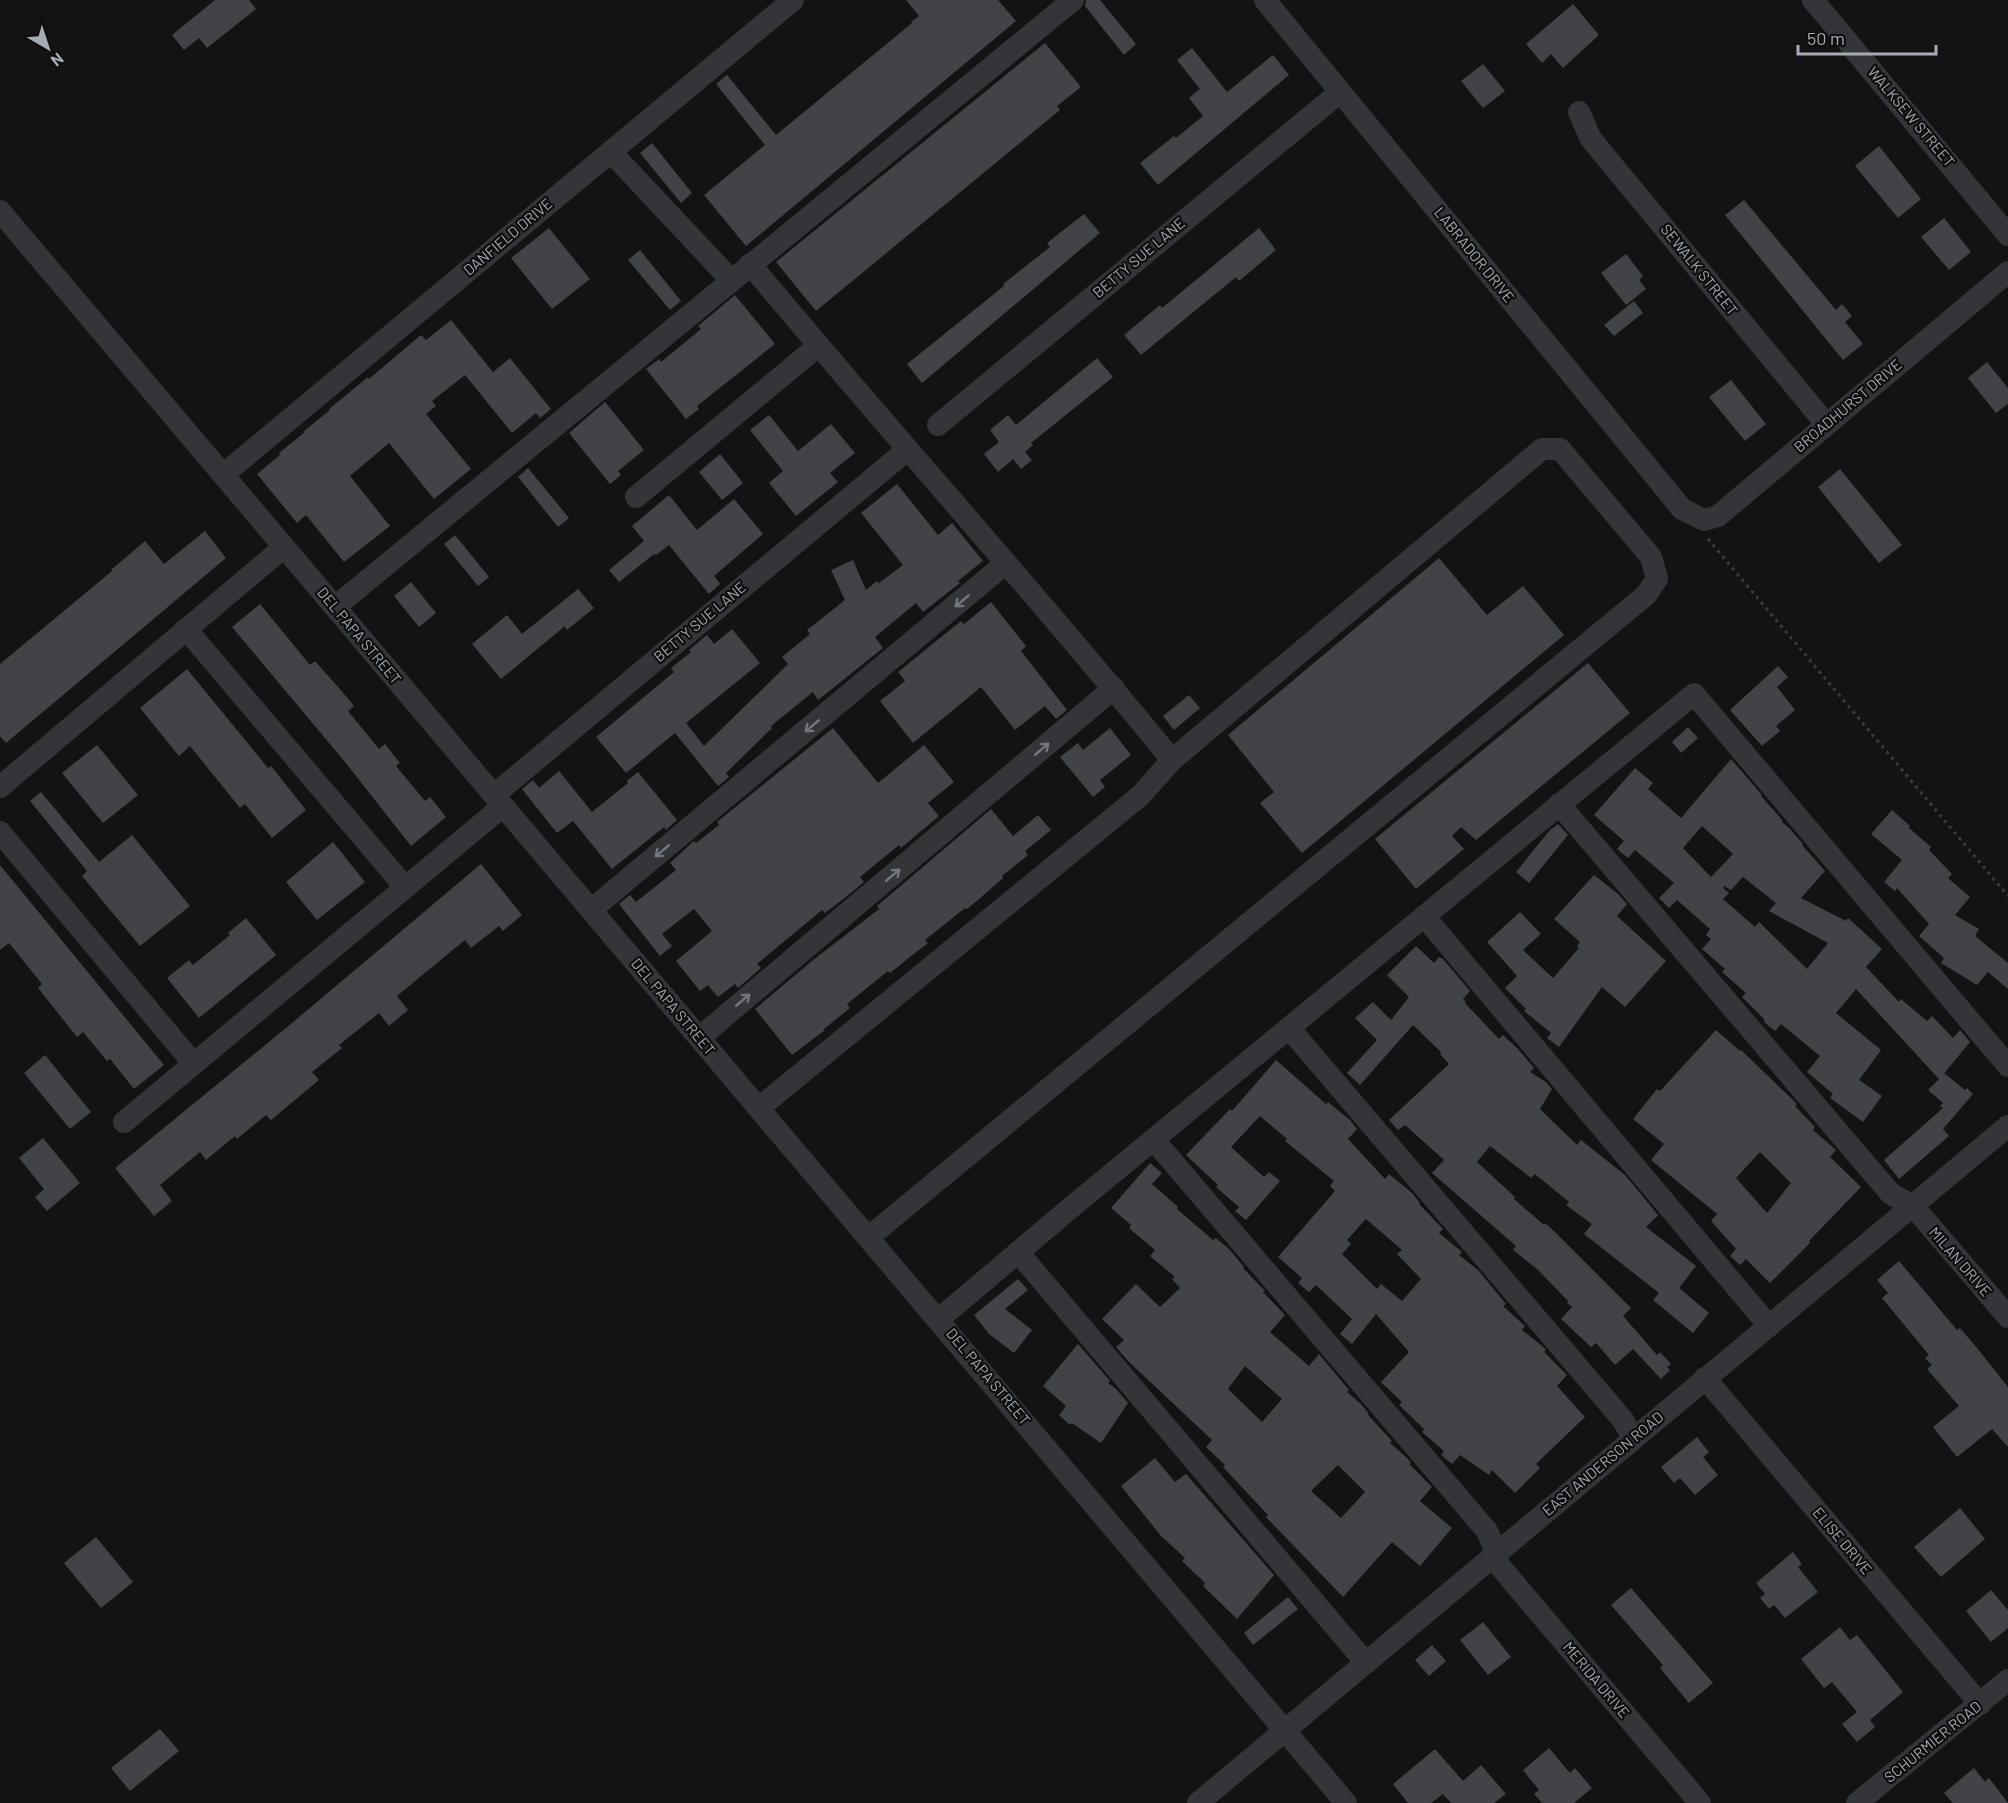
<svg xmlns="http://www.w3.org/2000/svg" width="2008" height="1803" font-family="Barlow,sans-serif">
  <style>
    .building { fill: #424347; fill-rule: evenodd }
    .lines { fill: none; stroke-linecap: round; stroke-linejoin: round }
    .path { stroke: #3a3c40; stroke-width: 3; stroke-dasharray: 3 4.5; stroke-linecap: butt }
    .minor { stroke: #343539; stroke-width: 22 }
    .oneway { stroke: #72767d }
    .labels { text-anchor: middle; stroke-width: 4.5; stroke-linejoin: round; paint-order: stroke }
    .street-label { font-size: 15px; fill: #a5acb4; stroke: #0e0e0f }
  </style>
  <rect width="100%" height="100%" fill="#131314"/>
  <!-- building -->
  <g class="building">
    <polygon points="215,0 249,0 256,9 207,48 199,38 184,50 172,35"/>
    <polygon points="906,0 998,0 1016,21 746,246 704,195 765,145 716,84 727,75 776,135 912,23 911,22 919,16"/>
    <polygon points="1086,0 1100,0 1136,44 1124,55 1085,6"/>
    <polygon points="1573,4 1599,35 1563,68 1551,54 1542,63 1526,44"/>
    <polygon points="1045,43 1081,87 1057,106 1060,110 816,311 776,262"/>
    <polygon points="1192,48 1227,92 1273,55 1289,75 1158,185 1140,163 1174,136 1176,138 1203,116 1189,98 1200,89 1177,60"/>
    <polygon points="1483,64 1505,91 1483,108 1461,81"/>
    <polygon points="652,143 692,193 681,203 640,153"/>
    <polygon points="1879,146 1921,199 1898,218 1855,166"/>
    <polygon points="1744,200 1836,310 1842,304 1852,316 1845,322 1863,344 1843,360 1725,215"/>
    <polygon points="1084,214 1100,233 922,383 907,364 1004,286 1003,284 1050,247 1047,243"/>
    <polygon points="1944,218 1971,252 1949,270 1921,237"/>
    <polygon points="549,228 590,279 552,309 511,258"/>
    <polygon points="1259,228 1276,250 1239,281 1236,277 1141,355 1124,335 1160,305 1162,308"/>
    <polygon points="640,250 681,301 670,310 628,260"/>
    <polygon points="1626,254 1643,276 1639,280 1646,289 1626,305 1601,273"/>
    <polygon points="735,295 775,344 697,406 699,409 686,419 646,369 659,359 661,362 701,329 698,326"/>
    <polygon points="1634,301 1643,313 1614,336 1604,325"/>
    <polygon points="451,320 493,372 510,358 551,409 540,418 536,413 512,433 465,375 432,401 436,406 426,414 471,469 434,499 389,443 350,476 390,526 344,562 306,515 297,523 257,474 280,455 279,453 305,432 304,431 330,410 329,409 368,377 369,379 421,335 426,340"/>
    <polygon points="1097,358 1113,377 1031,443 1033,445 1025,452 1032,460 1021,469 1013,459 998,472 984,454 999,442 990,430 1008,415 1016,425"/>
    <polygon points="1987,362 2008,388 2008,404 1996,413 1968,378"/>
    <polygon points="1731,380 1766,424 1745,441 1709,397"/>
    <polygon points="605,402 644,450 618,471 621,475 610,484 569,433"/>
    <polygon points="769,415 798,451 831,424 855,453 830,473 838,482 796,516 769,483 783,471 750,430"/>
    <polygon points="720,454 743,483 722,500 699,472"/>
    <polygon points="528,468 569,518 558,527 518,477"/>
    <polygon points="1840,469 1902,545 1879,563 1818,487"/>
    <polygon points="897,484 938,535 952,523 983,561 958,581 960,583 923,612 916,603 875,637 883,648 818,700 813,692 771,726 772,728 726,773 729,777 718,786 675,733 626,773 596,737 674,672 671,668 691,652 689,650 707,635 714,644 732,629 760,663 686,723 704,746 788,664 782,657 810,634 807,630 845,600 831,570 853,560 866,590 877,581 879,583 903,565 861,513"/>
    <polygon points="669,495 697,530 734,499 763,534 714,576 720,584 709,594 669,545 656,555 654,554 619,582 609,570 644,541 632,526"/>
    <polygon points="205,531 226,558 6,743 0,736 0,664 112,571 111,570 145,541 164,564"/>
    <polygon points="455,535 489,577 478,586 444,544"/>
    <polygon points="1439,558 1487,615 1523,586 1564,635 1302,853 1260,803 1274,792 1228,735"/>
    <polygon points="411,582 436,613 419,627 394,596"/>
    <polygon points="578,589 594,608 567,630 565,626 501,679 472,644 507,615 522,634"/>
    <polygon points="991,602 1026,646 1021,651 1067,710 1056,719 1045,706 1015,730 981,687 913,743 880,701 905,681 898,672 961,621 964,624"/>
    <polygon points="260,604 310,665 315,661 339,688 354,706 348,711 379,749 385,744 400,763 396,766 425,801 430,797 446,817 411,846 345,762 232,627"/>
    <polygon points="1588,663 1630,713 1476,840 1461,827 1452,836 1464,849 1416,889 1375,839"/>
    <polygon points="1778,666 1788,677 1777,687 1795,710 1776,726 1780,731 1762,746 1730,710"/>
    <polygon points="187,669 268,768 271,766 306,810 272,838 245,804 240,808 190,746 179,756 140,708"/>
    <polygon points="1189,695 1200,708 1174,730 1163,716"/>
    <polygon points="1688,727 1698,738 1681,753 1672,742"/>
    <polygon points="833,728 878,783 924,745 954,782 928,803 939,816 901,848 899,845 860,877 864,882 852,892 825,913 822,910 757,964 761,968 738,988 735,984 718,997 708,985 700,991 676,961 712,931 694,909 662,934 672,946 660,956 619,904 630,895 636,902 676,870 670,863 683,851 694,841 696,843 719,825 717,822"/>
    <polygon points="1110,728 1131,755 1100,780 1105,787 1093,797 1060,757 1078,743 1083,750"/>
    <polygon points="97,745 138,795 103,823 62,773"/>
    <path d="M1731,759L1762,795L1761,796L1783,821L1782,822L1790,829L1803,844L1802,845L1825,871L1801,898L1846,921L1848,918L1882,949L1866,967L1899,1002L1901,999L1927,1021L1932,1016L1953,1038L1960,1030L1970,1042L1942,1076L1944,1073L1965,1090L1967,1088L1973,1094L1943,1129L1949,1136L1899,1179L1884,1160L1943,1108L1940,1106L1943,1103L1928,1090L1939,1079L1856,989L1836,1013L1881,1050L1859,1080L1882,1096L1863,1122L1830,1098L1833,1094L1807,1072L1820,1056L1781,1024L1775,1031L1764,1022L1765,1020L1742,997L1746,993L1722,972L1725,969L1702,949L1711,939L1706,935L1710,929L1677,900L1669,908L1659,898L1674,883L1635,850L1628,858L1617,849L1624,841L1594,815L1635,768L1653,783L1648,789L1681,818ZM1702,826L1733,854L1711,877L1683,848ZM1743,877L1776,903L1769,911L1828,943L1807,969L1759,922L1755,927L1723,899L1729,893L1723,888L1724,886L1731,890Z"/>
    <polygon points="559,771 592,812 628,783 627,781 638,772 677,820 666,830 664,827 612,869 573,821 557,833 522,789 533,780 539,788"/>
    <polygon points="41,792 99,862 132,835 190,906 140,946 82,876 87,871 30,801"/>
    <polygon points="991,809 1013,836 1038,815 1051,830 1025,851 1028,855 1002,876 1003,878 978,900 967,909 965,908 925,940 928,943 915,953 890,973 888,971 847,1004 850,1008 824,1029 825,1030 792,1055 755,1009 812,961 879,909 877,906"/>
    <polygon points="1892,810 1910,826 1909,828 1931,847 1929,850 1952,874 1948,878 1970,897 1955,915 1979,929 1975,936 2008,963 2008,989 1988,972 1977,985 1941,963 1944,958 1919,936 1929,924 1897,888 1895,891 1884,882 1902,860 1871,834"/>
    <polygon points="1558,824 1568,835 1529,883 1516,872 1550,830"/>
    <polygon points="333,842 365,882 317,920 286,882"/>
    <polygon points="481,864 522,915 503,931 499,926 471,948 465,940 426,972 397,996 408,1010 389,1026 379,1013 339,1045 342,1048 312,1072 319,1080 271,1120 266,1115 237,1139 235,1136 206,1160 200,1152 160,1185 172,1201 154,1216 115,1168 292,1023"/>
    <polygon points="0,865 164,1065 134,1089 110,1059 107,1061 83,1032 77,1037 38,988 42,984 9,943 0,950"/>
    <polygon points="1594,875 1618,894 1627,904 1617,916 1666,961 1625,1007 1602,987 1559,1047 1547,1038 1551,1033 1524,1011 1526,1009 1505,988 1517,976 1487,942 1520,912 1541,934 1523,950 1553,978 1579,948 1577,946 1580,942 1554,919"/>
    <polygon points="246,918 276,955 199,1018 167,978 189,960 193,965 230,935 228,933"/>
    <polygon points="1416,946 1434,963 1439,957 1443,959 1470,991 1463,999 1466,1002 1465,1003 1499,1039 1503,1035 1517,1048 1534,1068 1530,1072 1546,1082 1552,1089 1540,1109 1577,1145 1581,1140 1625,1175 1658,1215 1646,1227 1696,1266 1679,1288 1709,1313 1693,1333 1653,1300 1659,1293 1584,1234 1592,1224 1566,1205 1569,1202 1535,1174 1531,1178 1490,1146 1477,1162 1515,1197 1514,1199 1544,1225 1545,1223 1555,1232 1631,1308 1623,1316 1657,1355 1660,1352 1671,1364 1667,1367 1670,1370 1661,1379 1633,1349 1615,1365 1596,1343 1591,1347 1561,1319 1572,1307 1567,1303 1568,1301 1537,1269 1513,1250 1516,1246 1432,1173 1444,1160 1405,1125 1398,1130 1389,1120 1449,1064 1440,1054 1441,1052 1413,1025 1360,1085 1347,1073 1377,1040 1355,1018 1373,1002 1391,1020 1409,997 1387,975"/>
    <path d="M1716,1030L1740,1051L1741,1050L1794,1101L1797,1104L1795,1106L1815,1127L1813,1130L1836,1150L1830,1157L1861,1187L1809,1241L1810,1243L1770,1283L1746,1259L1740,1265L1730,1256L1736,1249L1711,1221L1717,1214L1651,1160L1664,1144L1633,1119L1657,1089L1660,1091ZM1760,1152L1791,1183L1767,1213L1736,1178Z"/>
    <polygon points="45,1055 91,1112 70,1129 24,1073"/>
    <path d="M1276,1060L1326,1104L1328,1102L1350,1120L1357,1129L1348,1139L1385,1179L1389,1174L1412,1193L1420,1203L1419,1204L1443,1229L1439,1233L1462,1252L1459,1255L1478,1270L1506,1304L1503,1306L1525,1326L1522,1330L1542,1346L1546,1350L1544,1352L1567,1375L1557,1386L1585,1417L1536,1464L1540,1468L1515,1493L1492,1470L1489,1475L1460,1455L1452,1464L1441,1455L1444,1451L1422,1432L1424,1429L1399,1405L1402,1402L1381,1382L1409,1352L1376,1314L1352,1344L1340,1334L1352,1319L1316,1285L1309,1292L1298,1283L1302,1278L1278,1257L1335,1191L1330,1186L1334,1181L1285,1141L1287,1139L1260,1116L1231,1147L1264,1177L1269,1172L1280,1181L1246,1220L1235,1211L1239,1207L1216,1187L1218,1185L1186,1155L1230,1109L1232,1111ZM1366,1219L1402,1250L1397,1254L1421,1279L1402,1301L1381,1284L1377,1289L1342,1254L1351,1244L1347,1240Z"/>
    <polygon points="43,1138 80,1183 47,1211 35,1197 44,1189 19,1158"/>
    <path d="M1150,1163L1162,1173L1152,1184L1178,1207L1177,1209L1213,1240L1216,1238L1229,1249L1244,1267L1243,1268L1265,1291L1263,1292L1285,1315L1270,1332L1309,1366L1319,1354L1349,1390L1347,1392L1361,1404L1369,1414L1368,1415L1392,1441L1390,1443L1407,1458L1411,1463L1409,1464L1432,1487L1420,1501L1452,1528L1420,1566L1392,1542L1343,1597L1266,1517L1268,1515L1223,1467L1225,1465L1206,1447L1212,1440L1128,1361L1116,1347L1124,1340L1102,1319L1136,1284L1160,1307L1180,1288L1172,1279L1175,1277L1150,1256L1155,1250L1129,1228L1131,1225L1111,1208ZM1245,1366L1282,1399L1262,1422L1228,1389ZM1338,1465L1365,1492L1341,1518L1311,1491Z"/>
    <polygon points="1899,1261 1957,1330 1960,1328 1977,1348 2008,1387 2008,1447 1992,1429 1957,1457 1933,1427 1959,1406 1927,1369 1932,1365 1925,1358 1929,1355 1882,1298 1888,1293 1877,1280"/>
    <polygon points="1018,1279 1028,1290 1005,1309 1032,1330 1014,1353 989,1334 974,1315"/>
    <polygon points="1078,1344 1110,1381 1108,1383 1115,1388 1128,1403 1101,1443 1072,1423 1070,1425 1059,1415 1066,1406 1043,1386"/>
    <polygon points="1697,1437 1709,1452 1703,1457 1718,1475 1695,1495 1680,1478 1674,1483 1661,1467"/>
    <polygon points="1155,1458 1175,1482 1186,1474 1274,1575 1237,1619 1203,1586 1205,1583 1182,1561 1185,1558 1161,1536 1121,1486"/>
    <polygon points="1960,1508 1985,1539 1941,1577 1914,1547"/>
    <polygon points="96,1537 133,1582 101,1608 64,1563"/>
    <polygon points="1793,1552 1802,1564 1798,1567 1818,1592 1785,1618 1774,1605 1769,1609 1760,1598 1765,1594 1756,1583"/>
    <polygon points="1631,1588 1713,1683 1689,1703 1660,1668 1663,1665 1611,1605"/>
    <polygon points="1991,1590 2008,1610 2008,1628 1991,1642 1966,1611"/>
    <polygon points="1288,1597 1298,1609 1253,1645 1244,1633"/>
    <polygon points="1483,1622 1511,1657 1488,1675 1460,1640"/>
    <polygon points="1840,1627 1850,1640 1857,1635 1903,1692 1870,1720 1875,1727 1857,1742 1842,1724 1857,1712 1832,1682 1824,1688 1801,1659"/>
    <polygon points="1432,1645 1446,1661 1429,1676 1415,1660"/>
    <polygon points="160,1729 179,1751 130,1791 111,1768"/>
    <polygon points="1549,1748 1570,1773 1575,1768 1592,1788 1574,1803 1542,1803 1534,1794 1539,1790 1523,1770"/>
    <polygon points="1435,1749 1463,1781 1481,1765 1506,1794 1494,1803 1451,1803 1443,1794 1431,1803 1408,1803 1393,1784"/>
    <polygon points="1974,1768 1985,1782 1989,1778 2008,1803 1953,1803 1944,1793"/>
  </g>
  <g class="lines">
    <!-- path -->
    <polyline class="path" points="1708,539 2008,896"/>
    <!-- minor -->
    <g class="minor">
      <polyline points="1265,0 1682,509 1704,520 1718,516 2008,272"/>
      <polyline points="1813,0 2008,235"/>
      <polyline points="1579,112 1591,139 1826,424"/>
      <polyline points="611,152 731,280"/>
      <polyline points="0,211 1346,1803"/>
      <path d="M750,264C889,431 1035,592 1172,760"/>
      <polyline points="938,425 1340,92"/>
      <polyline points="224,474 793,0"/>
      <polyline points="636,497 818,346"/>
      <polyline points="335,607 1073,0"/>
      <polyline points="186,629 405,887"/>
      <polyline points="0,787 284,547"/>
      <polyline points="494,795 907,450"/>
      <polyline points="1559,804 1891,1194 1913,1206 2008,1317"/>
      <polyline points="0,832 193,1063"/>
      <polyline points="591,910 1006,563"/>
      <polyline points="1424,916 1769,1326"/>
      <polyline points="1289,1028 1623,1420 1633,1438"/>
      <polyline points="699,1038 1114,688"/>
      <polyline points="759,1108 1141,795 1172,760 1542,449 1560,449 1651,557 1657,579 1646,595 869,1237"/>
      <polyline points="124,1122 503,806"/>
      <polyline points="1154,1140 1487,1531 1497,1554 1498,1564 1700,1803"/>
      <polyline points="1018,1252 1366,1663"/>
      <polyline points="939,1319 1074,1205 1694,694 2008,1066"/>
      <polyline points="1705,1378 1980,1704"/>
      <polyline points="1198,1803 2008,1126"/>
      <polyline points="1857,1803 2008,1680"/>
    </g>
  </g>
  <!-- one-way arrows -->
  <defs><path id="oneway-shaft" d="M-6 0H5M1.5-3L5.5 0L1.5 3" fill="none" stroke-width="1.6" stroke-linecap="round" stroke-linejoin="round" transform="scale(1.5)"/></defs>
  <g class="oneway">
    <use href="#oneway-shaft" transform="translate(962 601) rotate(140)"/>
    <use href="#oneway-shaft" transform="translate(812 726) rotate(140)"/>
    <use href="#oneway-shaft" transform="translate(1042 749) rotate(-40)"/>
    <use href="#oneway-shaft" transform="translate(662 851) rotate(140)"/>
    <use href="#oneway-shaft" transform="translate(893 875) rotate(-40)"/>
    <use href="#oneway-shaft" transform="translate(743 1000) rotate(-40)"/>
  </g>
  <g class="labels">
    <!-- street labels -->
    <g class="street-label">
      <text transform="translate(1911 117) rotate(50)" y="5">WALKSEW STREET</text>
      <text transform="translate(508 237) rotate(-40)" y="5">DANFIELD DRIVE</text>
      <text transform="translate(1474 255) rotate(51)" y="5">LABRADOR DRIVE</text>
      <text transform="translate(1139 258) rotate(-40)" y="5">BETTY SUE LANE</text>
      <text transform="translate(1699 270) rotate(51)" y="5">SEWALK STREET</text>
      <text transform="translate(1848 406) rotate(-40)" y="5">BROADHURST DRIVE</text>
      <text transform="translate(700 622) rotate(-40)" y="5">BETTY SUE LANE</text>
      <text transform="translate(359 636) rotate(50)" y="5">DEL PAPA STREET</text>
      <text transform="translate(673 1007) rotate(50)" y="5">DEL PAPA STREET</text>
      <text transform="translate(1960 1262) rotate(49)" y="5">MILAN DRIVE</text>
      <text transform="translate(988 1377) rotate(50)" y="5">DEL PAPA STREET</text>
      <text transform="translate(1603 1464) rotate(-40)" y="5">EAST ANDERSON ROAD</text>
      <text transform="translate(1842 1541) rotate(50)" y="5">ELISE DRIVE</text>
      <text transform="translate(1596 1680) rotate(50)" y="5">MERIDA DRIVE</text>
      <text transform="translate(1933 1742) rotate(-39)" y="5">SCHURMIER ROAD</text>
    </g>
  </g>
  <!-- north arrow -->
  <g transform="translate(48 48) rotate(141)" stroke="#0e0e0f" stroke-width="4.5" paint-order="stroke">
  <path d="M0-4.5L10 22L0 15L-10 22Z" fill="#a5acb4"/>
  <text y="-9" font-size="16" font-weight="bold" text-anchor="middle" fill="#a5acb4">N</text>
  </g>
  <!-- scale -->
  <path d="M1798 45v9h138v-9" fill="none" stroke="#a5acb4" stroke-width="3"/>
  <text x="1807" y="45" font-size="18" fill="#a5acb4" stroke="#0e0e0f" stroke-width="4.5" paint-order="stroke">50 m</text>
</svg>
